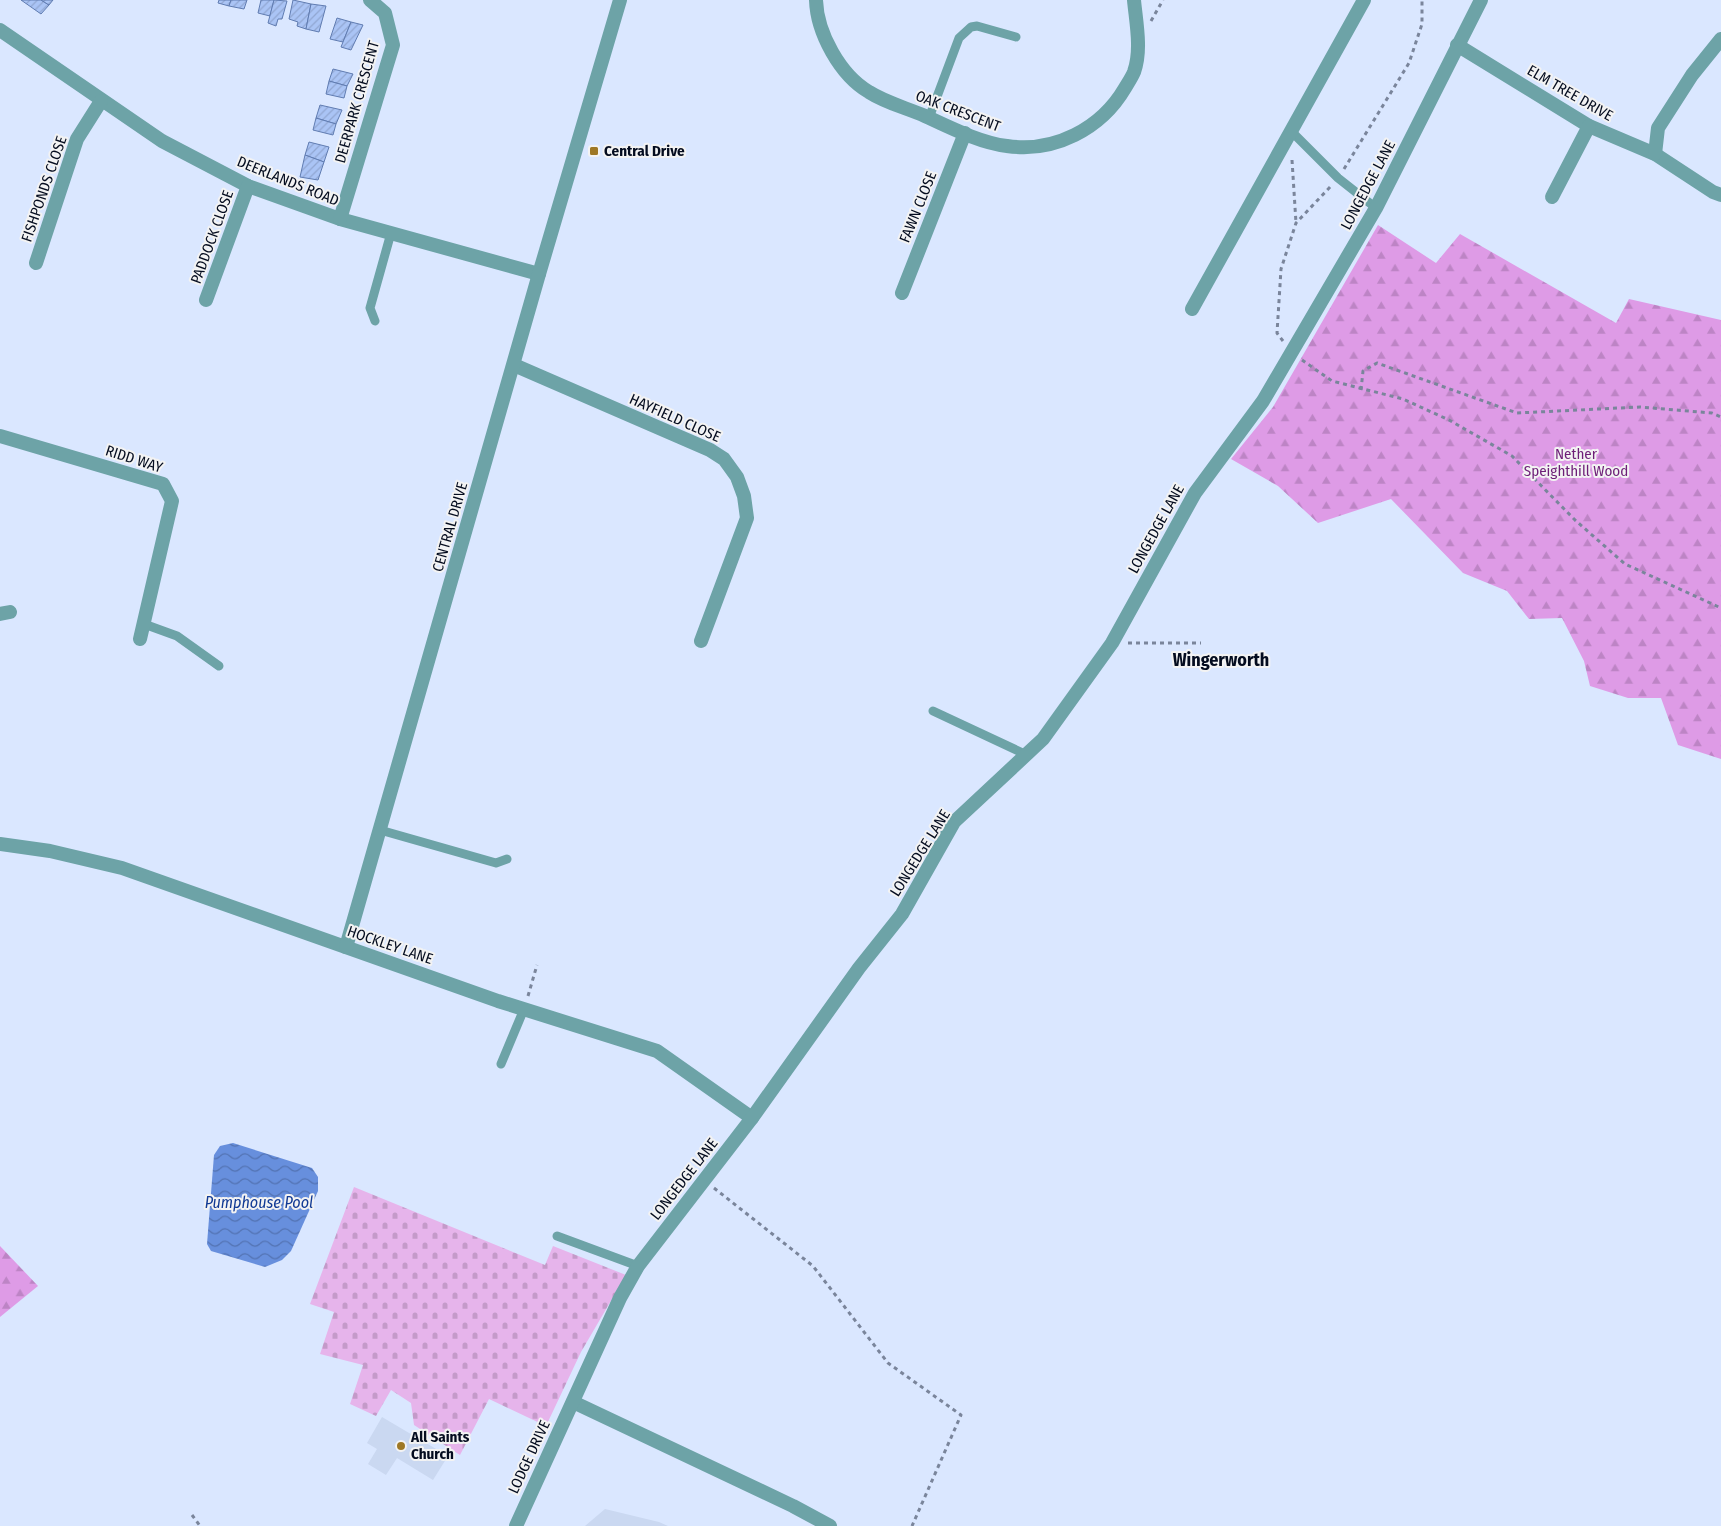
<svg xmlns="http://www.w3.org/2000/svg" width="1721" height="1526" font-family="'Fira Sans Condensed',sans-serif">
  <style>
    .built { fill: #cad8f1 }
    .forest { fill: url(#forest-firs) }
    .cemetery { fill: url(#cemetery-stones) }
    .water { fill: url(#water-waves) }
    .building { fill: url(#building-hatch); stroke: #607cb1 }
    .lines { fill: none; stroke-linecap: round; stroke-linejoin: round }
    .path { stroke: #7a859b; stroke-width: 3; stroke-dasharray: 4 4; stroke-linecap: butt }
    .service { stroke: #6da3a7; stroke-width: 9 }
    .minor { stroke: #6da3a7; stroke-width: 14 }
    .tertiary { stroke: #6da3a7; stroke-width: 14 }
    .poi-dot { fill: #9e7825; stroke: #f3f3f3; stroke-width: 2 }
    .labels { text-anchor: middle; stroke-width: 4; stroke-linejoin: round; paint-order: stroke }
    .street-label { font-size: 15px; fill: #040c1f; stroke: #f3f3f3 }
    .poi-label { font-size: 15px; font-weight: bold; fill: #040c1f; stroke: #f3f3f3; text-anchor: start }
    .park-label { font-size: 15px; fill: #6d1e77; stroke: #f3f3f3 }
    .water-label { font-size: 16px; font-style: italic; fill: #123b95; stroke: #f3f3f3 }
    .quarter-label { font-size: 18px; font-weight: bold; fill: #040c1f; stroke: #f3f3f3 }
  </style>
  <defs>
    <pattern id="forest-firs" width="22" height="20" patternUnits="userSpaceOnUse" patternTransform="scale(1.25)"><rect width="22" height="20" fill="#de9be6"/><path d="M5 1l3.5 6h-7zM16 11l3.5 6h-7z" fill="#bd84c5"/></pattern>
    <pattern id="cemetery-stones" width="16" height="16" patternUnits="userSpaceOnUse" patternTransform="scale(1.25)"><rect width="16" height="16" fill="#e6b4eb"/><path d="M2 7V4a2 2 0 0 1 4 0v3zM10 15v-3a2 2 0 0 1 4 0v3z" fill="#c49ac9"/></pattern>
    <pattern id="water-waves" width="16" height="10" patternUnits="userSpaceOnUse" patternTransform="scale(1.25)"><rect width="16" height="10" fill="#678fdd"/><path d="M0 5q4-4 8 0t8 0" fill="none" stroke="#5373b3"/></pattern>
    <pattern id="building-hatch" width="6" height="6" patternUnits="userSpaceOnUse" patternTransform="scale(1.25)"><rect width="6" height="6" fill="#aac4f5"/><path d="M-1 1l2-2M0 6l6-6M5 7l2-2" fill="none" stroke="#91a7d2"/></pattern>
  </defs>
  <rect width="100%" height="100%" fill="#dae7ff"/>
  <!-- built -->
  <g class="built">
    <polygon points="382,1417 448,1456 433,1480 397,1458 386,1475 368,1464 377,1449 367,1443"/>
    <polygon points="605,1509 659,1522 668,1526 585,1526"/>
  </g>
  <!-- forest -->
  <g class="forest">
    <polygon points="1378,225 1436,263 1460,234 1616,323 1629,299 1721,320 1721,759 1678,745 1661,698 1628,698 1590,686 1584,661 1562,618 1529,619 1507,591 1463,573 1391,499 1318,523 1278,486 1231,459 1273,407"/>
    <polygon points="0,1246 38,1286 0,1317"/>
  </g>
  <!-- cemetery -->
  <polygon class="cemetery" points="354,1187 545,1265 553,1246 626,1275 581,1352 546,1426 489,1399 460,1455 414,1425 411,1403 391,1390 376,1416 350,1404 363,1365 320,1354 334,1312 310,1304"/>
  <!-- water -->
  <polygon class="water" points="233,1143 312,1168 318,1177 318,1191 291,1251 282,1260 265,1267 211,1251 207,1244 214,1155 220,1146"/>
  <!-- building -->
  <g class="building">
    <polygon points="21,0 41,0 49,5 41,14"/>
    <polygon points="41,0 53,0 49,5"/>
    <polygon points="219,0 231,0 229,6 218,3"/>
    <polygon points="231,0 247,0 244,9 229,6"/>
    <polygon points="261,0 274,0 270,16 258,13"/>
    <polygon points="274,0 287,1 282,19 278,19 276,26 268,23"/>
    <polygon points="293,0 311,4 306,29 297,26 298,22 289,19"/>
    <polygon points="311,4 326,6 319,32 306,29"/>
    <polygon points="337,18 351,22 343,42 330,39"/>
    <polygon points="351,22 363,25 351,50 341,47"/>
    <polygon points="333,69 353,74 347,86 329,81"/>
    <polygon points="329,81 347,86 344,98 326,94"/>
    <polygon points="320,105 342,110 336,124 316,118"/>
    <polygon points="316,118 336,124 333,135 313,130"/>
    <polygon points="309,142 329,147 324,162 305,155"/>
    <polygon points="305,155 324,162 318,180 300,177"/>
  </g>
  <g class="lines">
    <!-- path -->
    <g class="path">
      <polyline points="1151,21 1163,0"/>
      <polyline points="1292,160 1296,223"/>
      <polyline points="1344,169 1409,63 1422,24 1422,0"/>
      <polyline points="1283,341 1277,333 1281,269 1296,223 1331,186"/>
      <polyline points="1302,360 1332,381 1403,399 1449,420 1512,456 1575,520 1625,564 1721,608"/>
      <polyline points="1361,390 1363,371 1377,363 1517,413 1640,407 1712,413 1721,417"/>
      <polyline points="1128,643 1201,643"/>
      <polyline points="528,996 537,965"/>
      <polyline points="714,1188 813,1266 888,1363 961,1415 912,1526"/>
      <polyline points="192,1515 200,1526"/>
    </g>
    <!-- service -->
    <g class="service">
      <polyline points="929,118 959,38 971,27 977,26 1016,37"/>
      <polyline points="1290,130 1338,178 1376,208"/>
      <polyline points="375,321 370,308 391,233"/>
      <polyline points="144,624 177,636 219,666"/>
      <polyline points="933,711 1027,755"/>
      <polyline points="380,830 496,863 507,859"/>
      <polyline points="501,1064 524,1009"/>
      <polyline points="557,1236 638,1266"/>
    </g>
    <!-- minor -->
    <g class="minor">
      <path d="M816,0C817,33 840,75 869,92C886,103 907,108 925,116C949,127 980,143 1007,146C1054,153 1101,129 1125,88C1128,83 1132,77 1134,72C1142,50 1136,22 1134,0"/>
      <polyline points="0,30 162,141 248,186 340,219 539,274"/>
      <polyline points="1457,45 1589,126 1655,154 1713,192 1721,195"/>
      <polyline points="1655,154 1658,128 1692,75 1721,39"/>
      <polyline points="1552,197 1589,126"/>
      <polyline points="340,219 393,45 385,13 370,0"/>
      <polyline points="36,263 77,139 101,101"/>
      <polyline points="902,293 965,133"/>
      <polyline points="206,300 248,186"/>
      <polyline points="1192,309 1364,0"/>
      <polyline points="514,365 710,450 724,459 737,477 744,496 747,518 701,641"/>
      <polyline points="0,436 163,484 172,501 140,639"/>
      <polyline points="0,614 10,612"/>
      <polyline points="0,844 50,851 122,868 498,1001 657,1051 752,1118"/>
      <polyline points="346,947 539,274 620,0"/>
      <polyline points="573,1402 793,1506 830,1526"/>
    </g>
    <!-- tertiary -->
    <polyline class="tertiary" points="516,1526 620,1298 638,1266 752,1118 859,968 902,914 954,822 1043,739 1112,643 1195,493 1263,401 1376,208 1481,0"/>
  </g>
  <!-- markers -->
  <g class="poi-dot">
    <rect x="589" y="146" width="10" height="10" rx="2.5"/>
    <circle cx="401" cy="1446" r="5"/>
  </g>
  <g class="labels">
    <!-- street labels -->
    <g class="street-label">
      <text transform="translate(1570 93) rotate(30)" y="5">ELM TREE DRIVE</text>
      <text transform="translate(357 102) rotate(-74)" y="5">DEERPARK CRESCENT</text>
      <text transform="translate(958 111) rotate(21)" y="5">OAK CRESCENT</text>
      <text transform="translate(288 181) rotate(22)" y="5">DEERLANDS ROAD</text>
      <text transform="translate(1368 185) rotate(-62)" y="5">LONGEDGE LANE</text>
      <text transform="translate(44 189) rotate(-71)" y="5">FISHPONDS CLOSE</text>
      <text transform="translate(918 207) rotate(-68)" y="5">FAWN CLOSE</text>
      <text transform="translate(212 237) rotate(-70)" y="5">PADDOCK CLOSE</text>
      <text transform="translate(675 418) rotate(24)" y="5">HAYFIELD CLOSE</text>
      <text transform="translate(134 459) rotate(18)" y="5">RIDD WAY</text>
      <text transform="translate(450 527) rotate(-74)" y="5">CENTRAL DRIVE</text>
      <text transform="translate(1156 529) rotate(-61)" y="5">LONGEDGE LANE</text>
      <text transform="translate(920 853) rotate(-58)" y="5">LONGEDGE LANE</text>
      <text transform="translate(390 945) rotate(19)" y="5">HOCKLEY LANE</text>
      <text transform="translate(684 1179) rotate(-52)" y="5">LONGEDGE LANE</text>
      <text transform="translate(529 1457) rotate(-65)" y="5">LODGE DRIVE</text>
    </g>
    <!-- poi labels -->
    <g class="poi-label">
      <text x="604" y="156">Central Drive</text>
      <text x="411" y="1442">All Saints<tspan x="411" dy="17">Church</tspan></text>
    </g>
    <!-- park labels -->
    <g class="park-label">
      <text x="1576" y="459">Nether<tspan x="1576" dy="17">Speighthill Wood</tspan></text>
    </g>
    <!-- water labels -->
    <g class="water-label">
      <text x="259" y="1208">Pumphouse Pool</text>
    </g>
    <!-- quarter labels -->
    <g class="quarter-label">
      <text x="1221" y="666">Wingerworth</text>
    </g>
  </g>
</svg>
